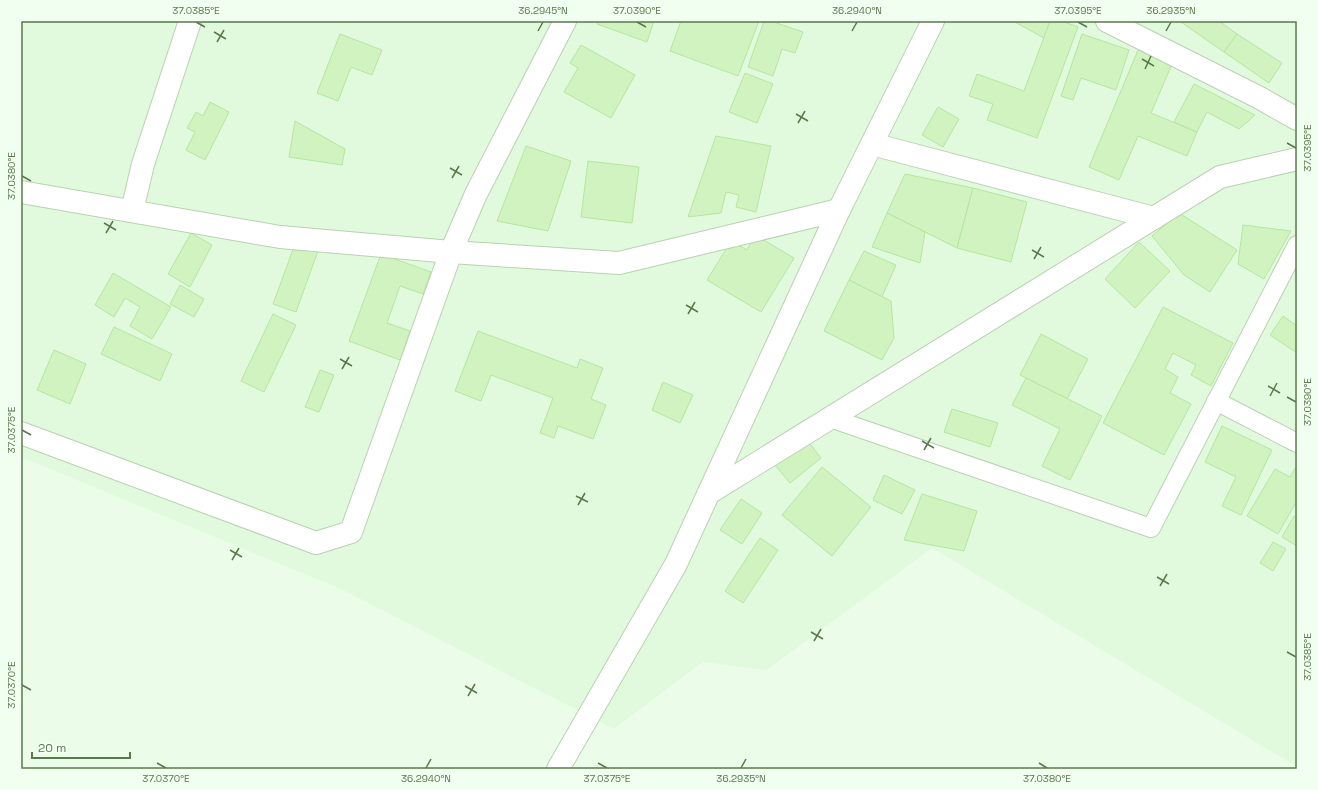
<svg xmlns="http://www.w3.org/2000/svg" width="1318" height="790" font-family="'Space Grotesk',sans-serif">
  <style>
    .residential { fill: #e1fadd }
    .building { fill: #d0f3c0; stroke: #b6e6a0 }
    .lines { fill: none; stroke-linecap: round; stroke-linejoin: round }
    .service-casing { stroke: #b9d2b1; stroke-width: 20 }
    .minor-casing { stroke: #b9d2b1; stroke-width: 24 }
    .service { stroke: #fff; stroke-width: 18 }
    .minor { stroke: #fff; stroke-width: 22 }
    .ticks { fill: none; stroke: #5b784c; stroke-width: 1.5 }
    .neatline { fill: none; stroke: #5b784c; stroke-width: 1.5 }
    .ticks-label { font-size: 10px; text-anchor: middle; fill: #5b784c }
  </style>
  <rect width="100%" height="100%" fill="#ebfde9"/>
  <!-- residential -->
  <polygon class="residential" points="21,21 1297,21 1297,767 932,548 767,670 703,662 614,729 343,590 21,457"/>
  <!-- building -->
  <g class="building">
    <polygon points="598,21 654,21 647,42 597,24"/>
    <polygon points="681,21 759,21 738,76 670,51"/>
    <polygon points="764,21 771,21 803,32 795,53 782,49 773,76 748,67"/>
    <polygon points="1013,21 1050,21 1044,38"/>
    <polygon points="1050,21 1062,21 1078,27 1037,138 987,120 993,104 969,96 977,74 1024,91"/>
    <polygon points="1182,21 1219,21 1237,34 1224,52 1181,22"/>
    <polygon points="340,34 382,50 372,75 351,67 338,101 317,93"/>
    <polygon points="1082,34 1129,50 1116,90 1081,78 1073,100 1061,96"/>
    <polygon points="1237,34 1282,63 1269,83 1224,52"/>
    <polygon points="581,45 635,75 611,118 564,92 578,68 570,63"/>
    <polygon points="1138,50 1172,64 1151,113 1197,132 1187,156 1138,136 1119,180 1089,167"/>
    <polygon points="745,73 773,84 757,123 729,112"/>
    <polygon points="1194,84 1255,115 1239,129 1207,112 1197,132 1174,122"/>
    <polygon points="210,102 229,112 205,160 186,150 195,132 187,128 196,112 203,116"/>
    <polygon points="938,107 959,119 943,147 922,135"/>
    <polygon points="295,121 345,149 342,165 289,157"/>
    <polygon points="716,136 771,146 756,212 736,207 739,195 726,192 721,213 688,217"/>
    <polygon points="526,146 571,161 548,231 497,221"/>
    <polygon points="588,161 639,167 632,223 581,217"/>
    <polygon points="905,174 973,188 957,248 887,213"/>
    <polygon points="973,188 1027,202 1011,262 957,248"/>
    <polygon points="887,213 925,232 920,263 872,247"/>
    <polygon points="1179,213 1237,250 1210,292 1184,275 1152,236"/>
    <polygon points="1243,225 1291,231 1264,279 1238,264"/>
    <polygon points="191,233 212,245 190,287 168,274"/>
    <polygon points="755,235 794,258 761,312 707,280 731,241 747,250"/>
    <polygon points="1139,242 1170,271 1135,308 1105,279"/>
    <polygon points="295,244 318,251 296,312 273,304"/>
    <polygon points="864,251 896,265 882,297 849,280"/>
    <polygon points="381,254 431,272 423,294 400,286 387,323 410,331 400,360 349,341"/>
    <polygon points="113,273 171,307 152,339 130,326 140,307 125,298 114,317 95,305"/>
    <polygon points="849,280 891,301 894,338 882,360 824,331"/>
    <polygon points="180,285 204,299 194,317 170,304"/>
    <polygon points="1163,307 1233,343 1211,386 1191,375 1196,365 1173,353 1165,369 1178,377 1170,393 1191,404 1164,455 1103,423"/>
    <polygon points="273,314 296,325 264,392 241,381"/>
    <polygon points="1283,316 1297,326 1297,353 1270,335"/>
    <polygon points="114,327 172,354 160,381 101,354"/>
    <polygon points="478,331 577,368 580,359 603,368 591,399 606,405 593,439 558,426 554,438 540,433 553,398 491,375 481,401 455,391"/>
    <polygon points="1041,334 1088,359 1067,399 1020,375"/>
    <polygon points="54,350 86,364 70,404 37,390"/>
    <polygon points="320,370 334,375 319,412 305,407"/>
    <polygon points="1026,378 1102,416 1070,480 1042,466 1060,429 1012,405"/>
    <polygon points="663,382 693,395 680,423 652,410"/>
    <polygon points="952,409 998,423 990,447 944,432"/>
    <polygon points="1222,426 1272,450 1241,515 1222,506 1236,477 1205,462"/>
    <polygon points="807,440 821,458 790,483 775,465"/>
    <polygon points="822,467 871,507 832,556 782,515"/>
    <polygon points="1296,467 1297,468 1297,501 1278,534 1247,516 1275,469 1290,477"/>
    <polygon points="884,475 915,490 902,514 873,500"/>
    <polygon points="922,494 977,511 964,551 904,540"/>
    <polygon points="741,499 762,513 742,544 720,530"/>
    <polygon points="1294,516 1297,517 1297,546 1282,537"/>
    <polygon points="760,538 778,550 743,603 725,591"/>
    <polygon points="1273,542 1286,549 1273,571 1260,563"/>
  </g>
  <g class="lines">
    <defs>
      <g id="service">
        <polyline points="1216,401 1297,443"/>
        <polyline points="830,418 1151,528 1297,245"/>
      </g>
      <g id="minor">
        <polyline points="1107,21 1258,97 1297,119"/>
        <polyline points="872,144 1154,218"/>
        <polyline points="21,192 280,237 451,252 619,263 839,210"/>
        <polyline points="132,211 143,164 190,21"/>
        <polyline points="21,433 316,543 351,532 451,252 476,194 565,21"/>
        <polyline points="709,493 1220,177 1297,159"/>
        <polyline points="558,769 676,564 839,210 933,21"/>
      </g>
    </defs>
    <!-- service casing -->
    <use href="#service" class="service-casing"/>
    <!-- minor casing -->
    <use href="#minor" class="minor-casing"/>
    <!-- service -->
    <use href="#service" class="service"/>
    <!-- minor -->
    <use href="#minor" class="minor"/>
  </g>
  <!-- ticks -->
  <path class="ticks" d="M196,22L205,27M637,22L646,27M1078,22L1087,27M538,31L543,22M852,31L857,22M1166,31L1171,22M214,32L226,39M217,42L224,30M1142,59L1154,66M1145,69L1151,56M796,114L808,121M798,123L805,111M1287,143L1296,148M450,168L462,175M22,176L31,181M452,178L459,166M104,223L116,230M106,233L113,221M1032,250L1044,257M1034,259L1041,247M686,305L698,312M688,314L695,302M340,359L352,366M342,369L349,357M1268,386L1280,393M1270,396L1277,383M1287,397L1296,402M22,430L31,435M922,441L934,448M924,450L931,438M576,496L588,502M578,505L585,493M230,550L242,557M232,560L239,548M1157,577L1169,584M1160,586L1167,574M811,632L823,639M814,641L821,629M1287,652L1296,657M22,685L31,690M465,686L477,693M468,696L475,684M157,763L166,768M598,763L607,768M1039,763L1047,768M426,768L431,759M741,768L746,759"/>
  <!-- border -->
  <rect width="1318" height="790" fill="none" stroke="#f1fff0" stroke-width="44"/>
  <!-- scale -->
  <path d="M32 752v6h98v-6" fill="none" stroke="#5b784c" stroke-width="2"/>
  <text x="38" y="752" font-size="12" fill="#5b784c" stroke="#f1fff0" stroke-width="3" paint-order="stroke">20 m</text>
  <rect x="22" y="22" width="1274" height="746" class="neatline"/>
  <g class="ticks-label">
    <text x="196" y="14">37.0385°E</text>
    <text x="543" y="14">36.2945°N</text>
    <text x="637" y="14">37.0390°E</text>
    <text x="857" y="14">36.2940°N</text>
    <text x="1078" y="14">37.0395°E</text>
    <text x="1171" y="14">36.2935°N</text>
    <text transform="translate(1307 148) rotate(-90)" y="4">37.0395°E</text>
    <text transform="translate(11 176) rotate(-90)" y="4">37.0380°E</text>
    <text transform="translate(1307 402) rotate(-90)" y="4">37.0390°E</text>
    <text transform="translate(11 430) rotate(-90)" y="4">37.0375°E</text>
    <text transform="translate(1307 657) rotate(-90)" y="4">37.0385°E</text>
    <text transform="translate(11 685) rotate(-90)" y="4">37.0370°E</text>
    <text x="166" y="782">37.0370°E</text>
    <text x="426" y="782">36.2940°N</text>
    <text x="607" y="782">37.0375°E</text>
    <text x="741" y="782">36.2935°N</text>
    <text x="1047" y="782">37.0380°E</text>
  </g>
</svg>
